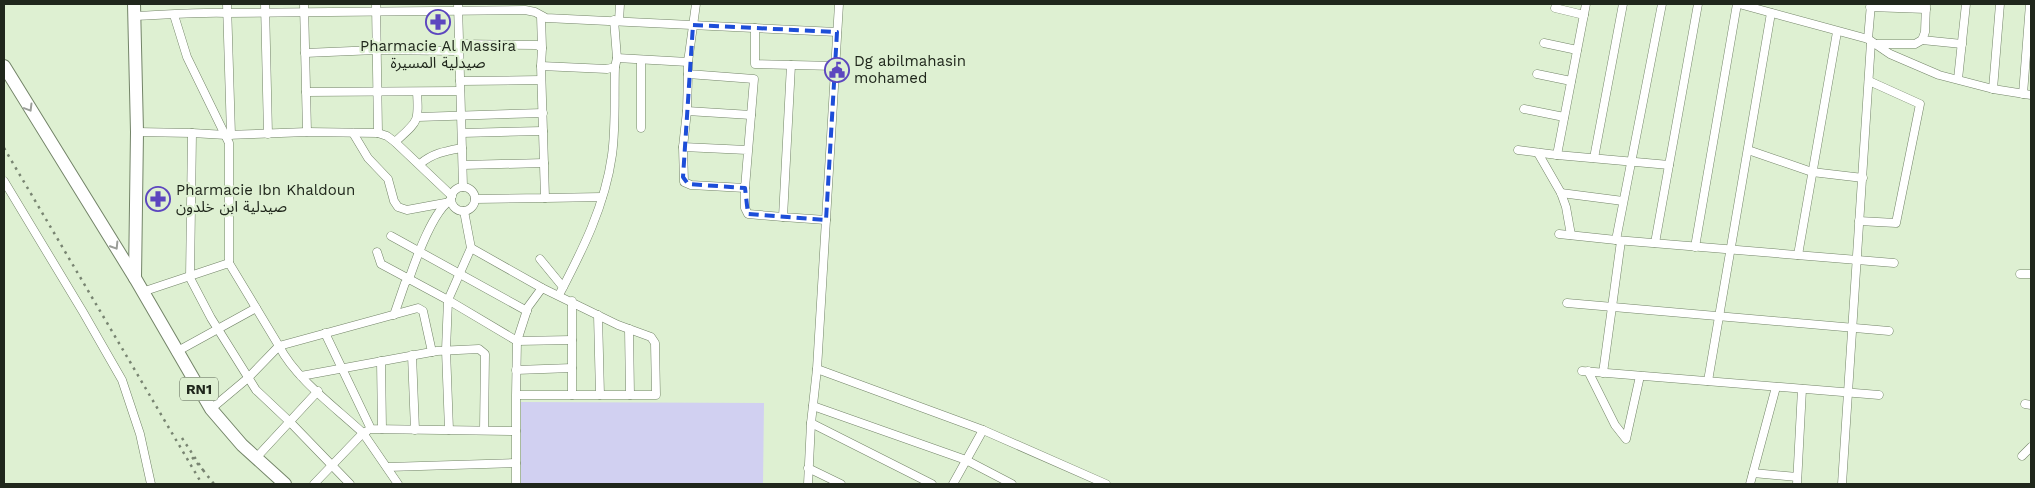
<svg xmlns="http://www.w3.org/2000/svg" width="2035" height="488" font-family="'Work Sans','Noto Sans Arabic',sans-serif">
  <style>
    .green { fill: #d1d0f1 }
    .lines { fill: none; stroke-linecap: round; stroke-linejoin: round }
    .minor-casing { stroke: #738468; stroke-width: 9 }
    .primary-casing { stroke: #738468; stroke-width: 14 }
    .minor { stroke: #fff; stroke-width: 8 }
    .primary { stroke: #fff; stroke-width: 12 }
    .rail { stroke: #788471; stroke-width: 2.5; stroke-dasharray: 2.5 5; stroke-linecap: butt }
    .oneway { stroke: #9b9e99 }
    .marked { fill: none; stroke: #1d4ed8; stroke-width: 4; stroke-dasharray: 10 6; stroke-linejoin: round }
    .labels { text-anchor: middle; stroke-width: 4.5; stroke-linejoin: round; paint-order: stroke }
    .shield { fill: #def0d2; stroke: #596353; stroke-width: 1 }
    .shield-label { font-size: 14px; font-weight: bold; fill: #20271c }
    .poi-label { font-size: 15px; fill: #20271c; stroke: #def0d2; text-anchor: start }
  </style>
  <rect width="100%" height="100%" fill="#def0d2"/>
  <!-- green -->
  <polygon class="green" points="521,402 764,403 763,484 521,484"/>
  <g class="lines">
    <defs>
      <g id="minor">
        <polyline points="227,4 231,135"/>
        <polyline points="265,4 268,134"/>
        <polyline points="304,4 307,132"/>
        <polyline points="376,4 378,133"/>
        <polyline points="458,4 463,187"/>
        <polyline points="1662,4 1616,240 1894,263"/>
        <polyline points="1739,4 1868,39 1890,54 1939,75 1993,89 2031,95"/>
        <polyline points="1870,7 1926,9"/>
        <polyline points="1555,8 1584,15"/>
        <polyline points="174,15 187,57 229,143 229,263"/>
        <path d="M134,16C165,15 196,12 227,13L525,10L535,12L546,18L837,32"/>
        <polyline points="541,16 542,48"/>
        <polyline points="619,21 620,4"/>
        <polyline points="755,28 755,64 835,66"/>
        <polyline points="1868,39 1871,4"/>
        <polyline points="1922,40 1962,44"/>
        <polyline points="1544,43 1577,50"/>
        <polyline points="459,44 537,45 542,48 541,66"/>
        <polyline points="1875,44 1915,44 1922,40 1925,32 1926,4"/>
        <polyline points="305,53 376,50 459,51"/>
        <polyline points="617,58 688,62 696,4"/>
        <polyline points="641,60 641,128"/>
        <polyline points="688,62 688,74 754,79 745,188 691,185 684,182 683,147 747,150"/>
        <polyline points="791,65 783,217 826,220"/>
        <polyline points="1537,74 1571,81"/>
        <polyline points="1958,79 1966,4"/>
        <polyline points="460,81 541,80"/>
        <polyline points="1993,89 2000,4"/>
        <polyline points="306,92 460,91"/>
        <polyline points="2023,94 2030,4"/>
        <polyline points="1524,109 1564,117"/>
        <polyline points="687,111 751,115"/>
        <polyline points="418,117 543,113"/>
        <polyline points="137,132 192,133 226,135 307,132 378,133 387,136 395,142 452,196"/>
        <polyline points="192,133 190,278 211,318 256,390 290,422 350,484"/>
        <polyline points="353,133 368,158 388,179 394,201 398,207 407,210 445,203"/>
        <polyline points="462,133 543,131"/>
        <path d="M395,142C418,121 419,123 417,92"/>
        <polyline points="683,147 687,111 688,74"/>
        <polyline points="1518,150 1557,155 1586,4"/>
        <polyline points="1748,150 1812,172 1863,178"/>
        <polyline points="1538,153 1561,193 1566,207 1571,235"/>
        <polyline points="1557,155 1669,165"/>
        <polyline points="1594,158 1623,4"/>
        <path d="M420,164C433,153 446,151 462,148"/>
        <polyline points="463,165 544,163"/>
        <polyline points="4,181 83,312 122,380 140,434 151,484"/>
        <circle cx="463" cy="199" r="12"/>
        <polyline points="745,188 745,208 748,214 783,217"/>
        <polyline points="1561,193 1623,201"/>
        <polyline points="545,198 602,197"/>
        <polyline points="475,199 545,198 541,66 607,69 615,67 617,58 614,20"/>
        <polyline points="1859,221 1896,223 1920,104 1869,81"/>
        <polyline points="1559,234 1616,240"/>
        <polyline points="391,236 527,311"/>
        <polyline points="1655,243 1698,4"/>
        <polyline points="1695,247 1737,4"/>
        <polyline points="471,248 542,288"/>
        <path d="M377,252L381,264L409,279C416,259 433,210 451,200"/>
        <polyline points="1798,255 1837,32"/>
        <polyline points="540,259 563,287"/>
        <polyline points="2020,274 2031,274"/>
        <polyline points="142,292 229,263 279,346 248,378 211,409"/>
        <path d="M559,295C582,251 605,206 612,155C616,126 614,96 615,67"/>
        <polyline points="572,301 572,395"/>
        <polyline points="1567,303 1889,331"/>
        <polyline points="394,315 405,283 409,279 448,300 471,248 464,211"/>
        <polyline points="598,315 600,395"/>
        <polyline points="629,329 630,395"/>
        <polyline points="325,333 371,429 516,431 516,395 656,395 655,343 651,337 618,325 542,288 528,307 517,341 516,395"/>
        <polyline points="176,352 256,308"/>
        <polyline points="412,355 415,430"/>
        <polyline points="381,361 382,429"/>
        <polyline points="817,369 983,430 1106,484"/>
        <polyline points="516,370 572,368"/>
        <polyline points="1582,371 1879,395"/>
        <polyline points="1588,371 1615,425 1626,439 1640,376"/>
        <polyline points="1603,373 1621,241"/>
        <polyline points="301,376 437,351 479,349 485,354 484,430"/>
        <polyline points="1708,381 1771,13"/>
        <polyline points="2025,404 2031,405"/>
        <polyline points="813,406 966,460 1012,484"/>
        <polyline points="811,423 932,484"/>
        <polyline points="449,430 446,350 448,300 517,341 572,340"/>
        <polyline points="367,431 363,433 398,484"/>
        <polyline points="516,431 516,484"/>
        <polyline points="2022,456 2031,447"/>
        <polyline points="256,458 318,391"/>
        <polyline points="388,467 516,463"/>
        <polyline points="808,468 841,484"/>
        <polyline points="1753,473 1797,477"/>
        <path d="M314,484L363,433C335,407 296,379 279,346L418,308L423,311L432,352"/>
        <polyline points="808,484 811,423 817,369 839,4"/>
        <polyline points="953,484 983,430"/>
        <polyline points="1750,484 1776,387"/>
        <polyline points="1797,484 1802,389"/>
        <polyline points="1842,484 1871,42"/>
      </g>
      <g id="primary">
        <polyline points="134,4 137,132 135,278"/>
        <polyline points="4,66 135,278 211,409 242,445 285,484"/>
      </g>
    </defs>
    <!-- minor casing -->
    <use href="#minor" class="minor-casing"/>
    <!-- primary casing -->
    <use href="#primary" class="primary-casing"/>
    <!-- minor -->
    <use href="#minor" class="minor"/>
    <!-- primary -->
    <use href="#primary" class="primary"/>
    <!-- rail -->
    <g class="rail">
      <polyline points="4,148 202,484"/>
      <polyline points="182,438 203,470 191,456"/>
      <polyline points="203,470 214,484"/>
    </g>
  </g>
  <!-- one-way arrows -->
  <defs><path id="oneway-chevron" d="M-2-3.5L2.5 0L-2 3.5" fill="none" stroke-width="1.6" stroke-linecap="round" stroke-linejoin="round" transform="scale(1.25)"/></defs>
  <g class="oneway">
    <use href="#oneway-chevron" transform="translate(29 108) rotate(59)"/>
    <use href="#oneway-chevron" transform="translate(115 246) rotate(58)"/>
  </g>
  <!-- marked area -->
  <path class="marked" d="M693,25L837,32L826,220L748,214L745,188L688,184L683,177Z"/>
  <!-- icons -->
  <defs>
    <symbol id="pharmacy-ring" viewBox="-11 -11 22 22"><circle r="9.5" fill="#def0d2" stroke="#5c46bf" stroke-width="1.5"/><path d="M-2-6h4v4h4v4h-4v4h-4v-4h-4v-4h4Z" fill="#5c46bf"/></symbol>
    <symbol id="civic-ring" viewBox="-11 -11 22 22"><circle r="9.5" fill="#def0d2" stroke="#5c46bf" stroke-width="1.5"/><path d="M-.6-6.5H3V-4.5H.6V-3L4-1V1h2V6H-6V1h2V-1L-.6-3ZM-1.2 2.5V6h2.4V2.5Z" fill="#5c46bf"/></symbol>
  </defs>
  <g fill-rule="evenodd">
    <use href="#pharmacy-ring" x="424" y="8" width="28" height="28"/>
    <use href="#civic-ring" x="823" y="56" width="28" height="28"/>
    <use href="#pharmacy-ring" x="144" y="185" width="28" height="28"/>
  </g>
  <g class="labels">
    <!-- shield labels -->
    <rect class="shield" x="180" y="377.5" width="38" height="23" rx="4"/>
    <g class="shield-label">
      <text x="199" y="394">RN1</text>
    </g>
    <!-- poi labels -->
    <g class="poi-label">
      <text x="438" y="51" text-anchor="middle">Pharmacie Al Massira<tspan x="438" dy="17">صيدلية المسيرة</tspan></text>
      <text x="854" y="66">Dg abilmahasin<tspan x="854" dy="17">mohamed</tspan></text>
      <text x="176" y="195">Pharmacie Ibn Khaldoun<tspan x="176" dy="17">صيدلية ابن خلدون</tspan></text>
    </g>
  </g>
  <!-- border -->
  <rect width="2035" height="488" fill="none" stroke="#20271c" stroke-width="10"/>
</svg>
